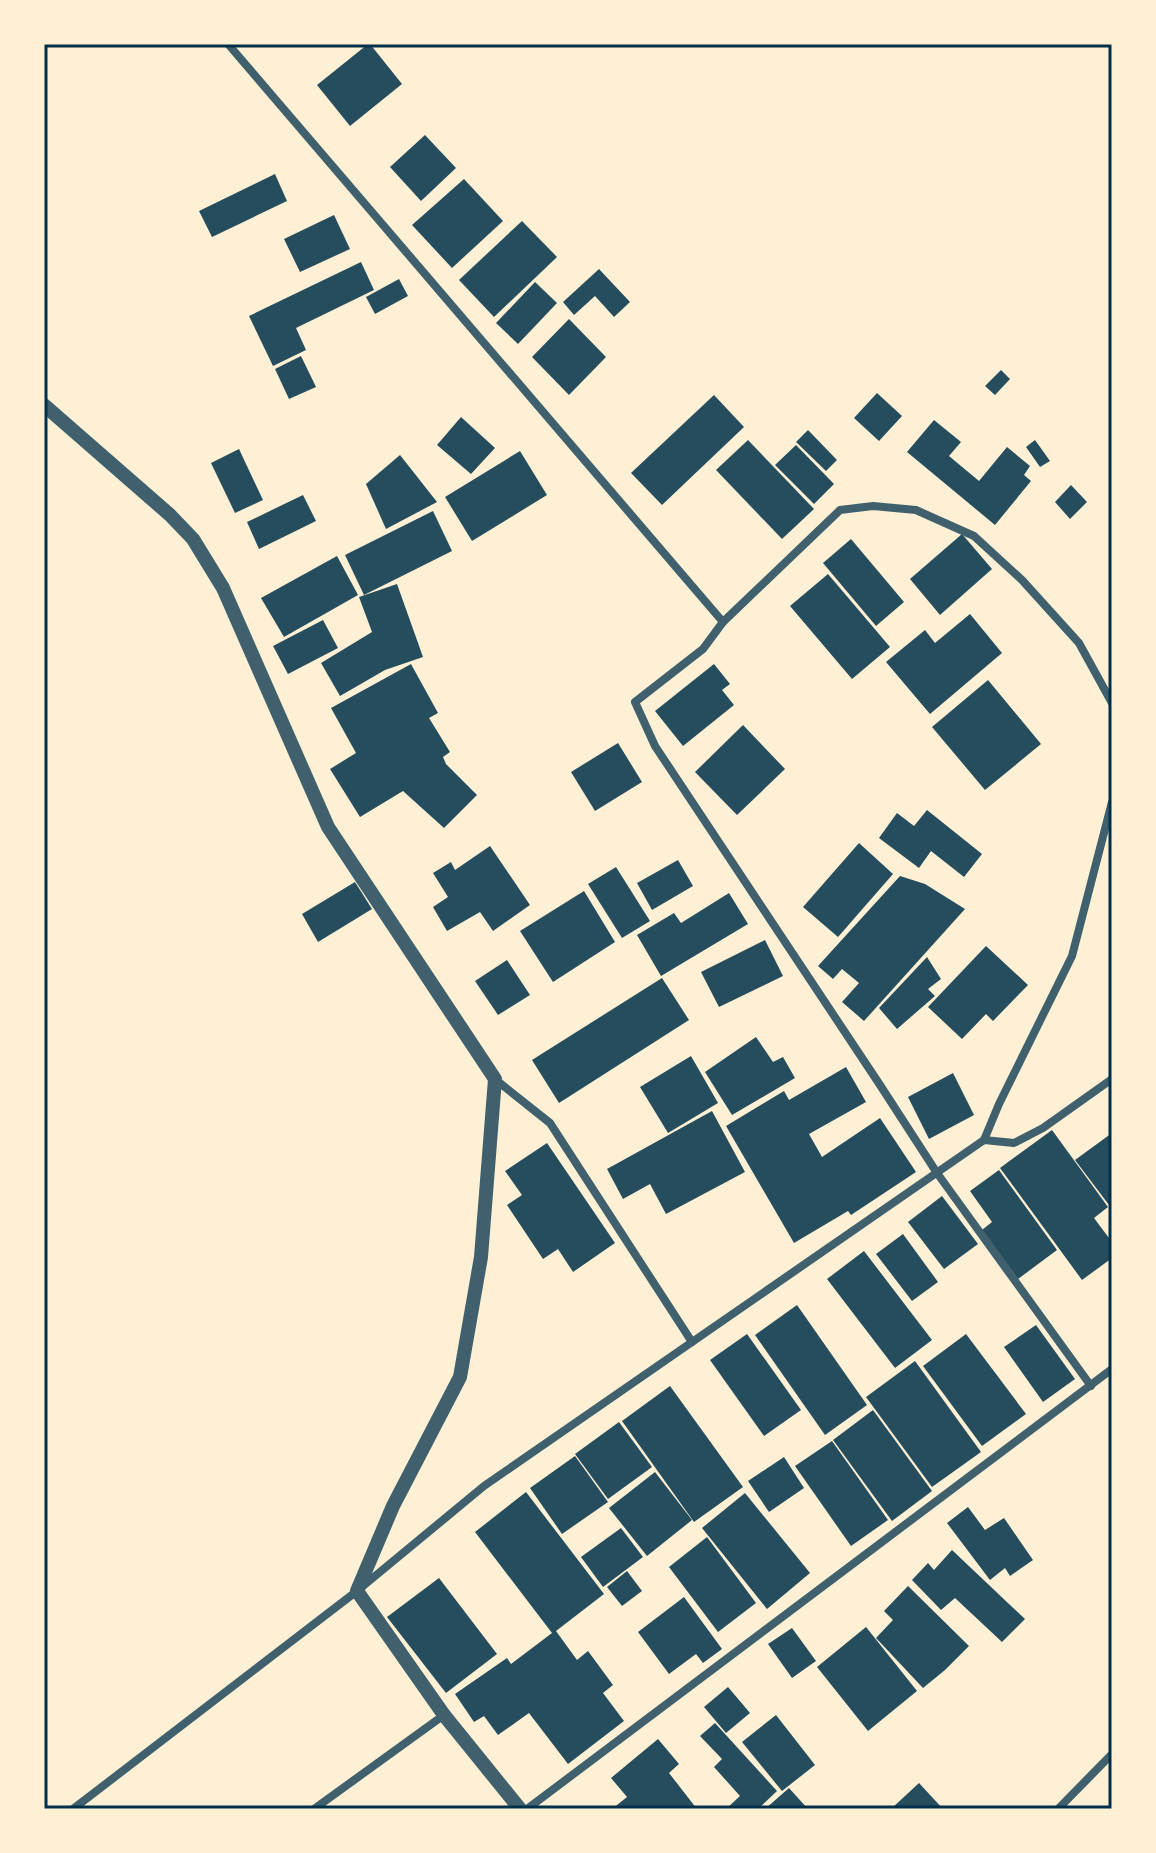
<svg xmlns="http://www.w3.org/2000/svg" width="1156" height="1853" font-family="'Golos Text',sans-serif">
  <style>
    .building { fill: #264d5e }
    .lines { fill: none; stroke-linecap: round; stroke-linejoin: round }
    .minor { stroke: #3f606c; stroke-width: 8 }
    .tertiary { stroke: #3f606c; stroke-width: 14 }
    .neatline { fill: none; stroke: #003049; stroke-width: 3 }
  </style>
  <rect width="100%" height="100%" fill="#fdf0d5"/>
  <!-- building -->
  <g class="building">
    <polygon points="368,44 370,44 402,84 350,126 317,85"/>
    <polygon points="425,135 456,168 421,201 390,167"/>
    <polygon points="275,174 287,201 212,237 199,211"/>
    <polygon points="464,179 503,221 452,268 412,225"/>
    <polygon points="334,215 350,249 300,272 284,239"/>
    <polygon points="522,221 557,257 494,317 459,280"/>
    <polygon points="361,262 374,290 296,328 306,350 273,366 249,316"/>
    <polygon points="599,269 630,302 614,317 595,296 574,315 563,302"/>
    <polygon points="399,279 408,296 375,314 366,297"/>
    <polygon points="535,282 557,303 518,344 496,323"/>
    <polygon points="569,319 606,357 569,395 532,357"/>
    <polygon points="301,356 316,387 289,399 275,369"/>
    <polygon points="1001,370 1010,379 995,395 985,386"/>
    <polygon points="877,393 902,416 879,441 854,418"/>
    <polygon points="714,395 744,427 662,505 631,473"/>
    <polygon points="461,417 495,448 471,474 437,445"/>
    <polygon points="934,420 961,442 949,456 979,481 1007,447 1030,466 1024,475 1031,481 995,525 907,452"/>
    <polygon points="808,430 837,460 826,471 796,442"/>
    <polygon points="748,440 814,509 782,539 716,470"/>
    <polygon points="1035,440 1050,461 1040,467 1026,447"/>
    <polygon points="796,445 834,484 814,504 775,465"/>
    <polygon points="239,449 263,500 235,513 211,463"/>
    <polygon points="520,451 547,495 472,541 445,497"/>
    <polygon points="400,455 437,502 386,529 366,484"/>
    <polygon points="1071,485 1087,502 1070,519 1055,502"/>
    <polygon points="303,495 316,521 259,549 247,522"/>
    <polygon points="433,511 452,551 364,595 345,555"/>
    <polygon points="962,534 992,569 940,615 910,579"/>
    <polygon points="851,539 904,602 876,626 823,563"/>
    <polygon points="337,556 358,595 284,637 261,598"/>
    <polygon points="828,574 890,647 852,679 790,606"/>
    <polygon points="397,584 423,657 385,670 340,696 321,663 372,632 359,597"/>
    <polygon points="970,614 1002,653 930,714 886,662 925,630 935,643"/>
    <polygon points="323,620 338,648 288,674 273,646"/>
    <polygon points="411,664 438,713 429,718 450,752 443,757 446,764 477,795 444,828 403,791 360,817 330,769 356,753 331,708"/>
    <polygon points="714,664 730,684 722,690 734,705 683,746 655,711"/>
    <polygon points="988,680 1041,744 985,790 932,727"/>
    <polygon points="743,725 785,769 737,815 695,772"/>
    <polygon points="618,743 642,782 595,811 571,772"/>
    <polygon points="927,810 982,854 964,877 931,851 919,868 879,838 897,813 914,826"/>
    <polygon points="859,843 893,874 838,937 803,907"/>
    <polygon points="490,846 530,905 493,931 480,912 447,931 433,907 448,897 433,873 451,862 455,870"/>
    <polygon points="678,860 693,886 652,910 637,883"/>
    <polygon points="616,867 650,921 622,938 588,884"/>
    <polygon points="900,876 925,884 965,909 864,1021 842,1002 859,983 842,969 833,979 818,966"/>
    <polygon points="355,882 372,909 318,942 302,914"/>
    <polygon points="584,891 615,942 553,982 520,931"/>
    <polygon points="729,893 748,924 661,976 637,935 674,913 681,923"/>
    <polygon points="765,940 783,976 719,1007 701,972"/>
    <polygon points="986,946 1028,985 993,1021 986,1014 962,1039 928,1007"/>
    <polygon points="927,957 941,979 928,989 935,996 897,1029 879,1008"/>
    <polygon points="507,960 530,995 498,1015 475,981"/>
    <polygon points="662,978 689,1020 559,1103 532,1060"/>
    <polygon points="756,1037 773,1062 783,1057 795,1078 732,1115 705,1072"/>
    <polygon points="691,1056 718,1103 668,1133 640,1087"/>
    <polygon points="846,1067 866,1102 809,1134 822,1157 880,1118 916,1172 851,1215 848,1211 794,1243 726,1126 784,1091 789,1100"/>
    <polygon points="953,1073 974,1115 929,1139 908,1097"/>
    <polygon points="712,1111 745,1172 666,1214 650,1184 623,1199 607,1169"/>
    <polygon points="1052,1130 1108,1207 1094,1218 1112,1242 1112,1258 1082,1280 1000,1168"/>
    <polygon points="1112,1133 1112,1209 1075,1160"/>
    <polygon points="547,1143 615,1243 573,1272 558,1249 543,1259 507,1205 522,1195 505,1171"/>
    <polygon points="999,1170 1057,1250 1018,1279 982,1230 992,1222 970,1191"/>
    <polygon points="942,1196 978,1244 944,1269 908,1222"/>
    <polygon points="903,1234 938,1282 912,1301 876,1254"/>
    <polygon points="864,1251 932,1340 895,1368 827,1279"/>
    <polygon points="797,1305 867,1405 825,1435 755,1335"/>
    <polygon points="1036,1325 1075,1379 1043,1402 1004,1347"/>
    <polygon points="747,1334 801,1410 764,1436 710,1360"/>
    <polygon points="966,1334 1026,1414 982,1446 923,1366"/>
    <polygon points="915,1361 981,1452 932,1487 866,1397"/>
    <polygon points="670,1386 743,1487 694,1522 622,1421"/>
    <polygon points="873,1410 932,1491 892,1521 833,1440"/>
    <polygon points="619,1422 652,1467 608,1499 575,1454"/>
    <polygon points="832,1441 888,1520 851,1546 795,1466"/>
    <polygon points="575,1456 608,1502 562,1534 530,1488"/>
    <polygon points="784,1457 804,1488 769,1512 748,1481"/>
    <polygon points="655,1472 692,1520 647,1556 609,1508"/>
    <polygon points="526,1492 604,1594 556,1631 577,1660 588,1651 613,1685 603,1693 624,1721 568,1764 529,1713 498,1735 484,1716 474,1722 455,1694 507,1658 511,1664 552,1633 475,1532"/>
    <polygon points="745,1493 810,1573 767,1609 702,1528"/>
    <polygon points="968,1507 985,1530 1004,1518 1033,1560 1010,1576 1005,1568 990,1580 947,1523"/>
    <polygon points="621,1528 643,1557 603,1587 581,1557"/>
    <polygon points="707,1537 756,1603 718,1632 669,1567"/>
    <polygon points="952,1550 1025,1619 1002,1642 955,1598 941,1610 912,1580 928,1563 934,1570"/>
    <polygon points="627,1571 642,1591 622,1606 607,1587"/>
    <polygon points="439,1578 497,1654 446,1693 387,1617"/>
    <polygon points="908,1586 969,1646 945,1670 923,1688 876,1638 893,1620 884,1611"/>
    <polygon points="684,1597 722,1649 703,1663 696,1654 669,1674 638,1632"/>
    <polygon points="866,1627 917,1691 868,1731 817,1667"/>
    <polygon points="792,1628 816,1661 792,1678 768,1644"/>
    <polygon points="728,1687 750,1713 726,1733 704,1707"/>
    <polygon points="776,1715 815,1765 782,1791 742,1742"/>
    <polygon points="715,1723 777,1791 758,1809 726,1809 740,1796 714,1767 722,1759 700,1736"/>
    <polygon points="658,1739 679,1764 669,1773 697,1809 612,1809 627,1797 611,1778"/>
    <polygon points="919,1783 943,1809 891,1809"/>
    <polygon points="789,1788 808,1809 765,1809"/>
  </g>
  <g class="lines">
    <!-- minor -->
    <g class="minor">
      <polyline points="228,44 723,622"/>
      <polyline points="496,1080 550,1123 692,1342"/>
      <polyline points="984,1140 999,1104 1072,956 1112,802"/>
      <polyline points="1091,1386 937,1173 880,1085 655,746 635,702 703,649 723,622 840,510 873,506 916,510 974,536 1022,580 1079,643 1112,703"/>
      <polyline points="73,1809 357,1591 484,1486 984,1140 1014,1143 1043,1128 1112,1079"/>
      <polyline points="314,1809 444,1715"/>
      <polyline points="527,1809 1112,1369"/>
      <polyline points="1058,1809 1112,1754"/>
    </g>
    <!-- tertiary -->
    <polyline class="tertiary" points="44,405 170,515 193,539 223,588 328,827 495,1079 481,1257 460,1377 393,1506 357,1591 444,1715 520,1809"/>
  </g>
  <!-- border -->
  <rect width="1156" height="1853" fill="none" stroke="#fdf0d5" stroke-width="92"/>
  <rect x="46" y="46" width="1064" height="1761" class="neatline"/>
</svg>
